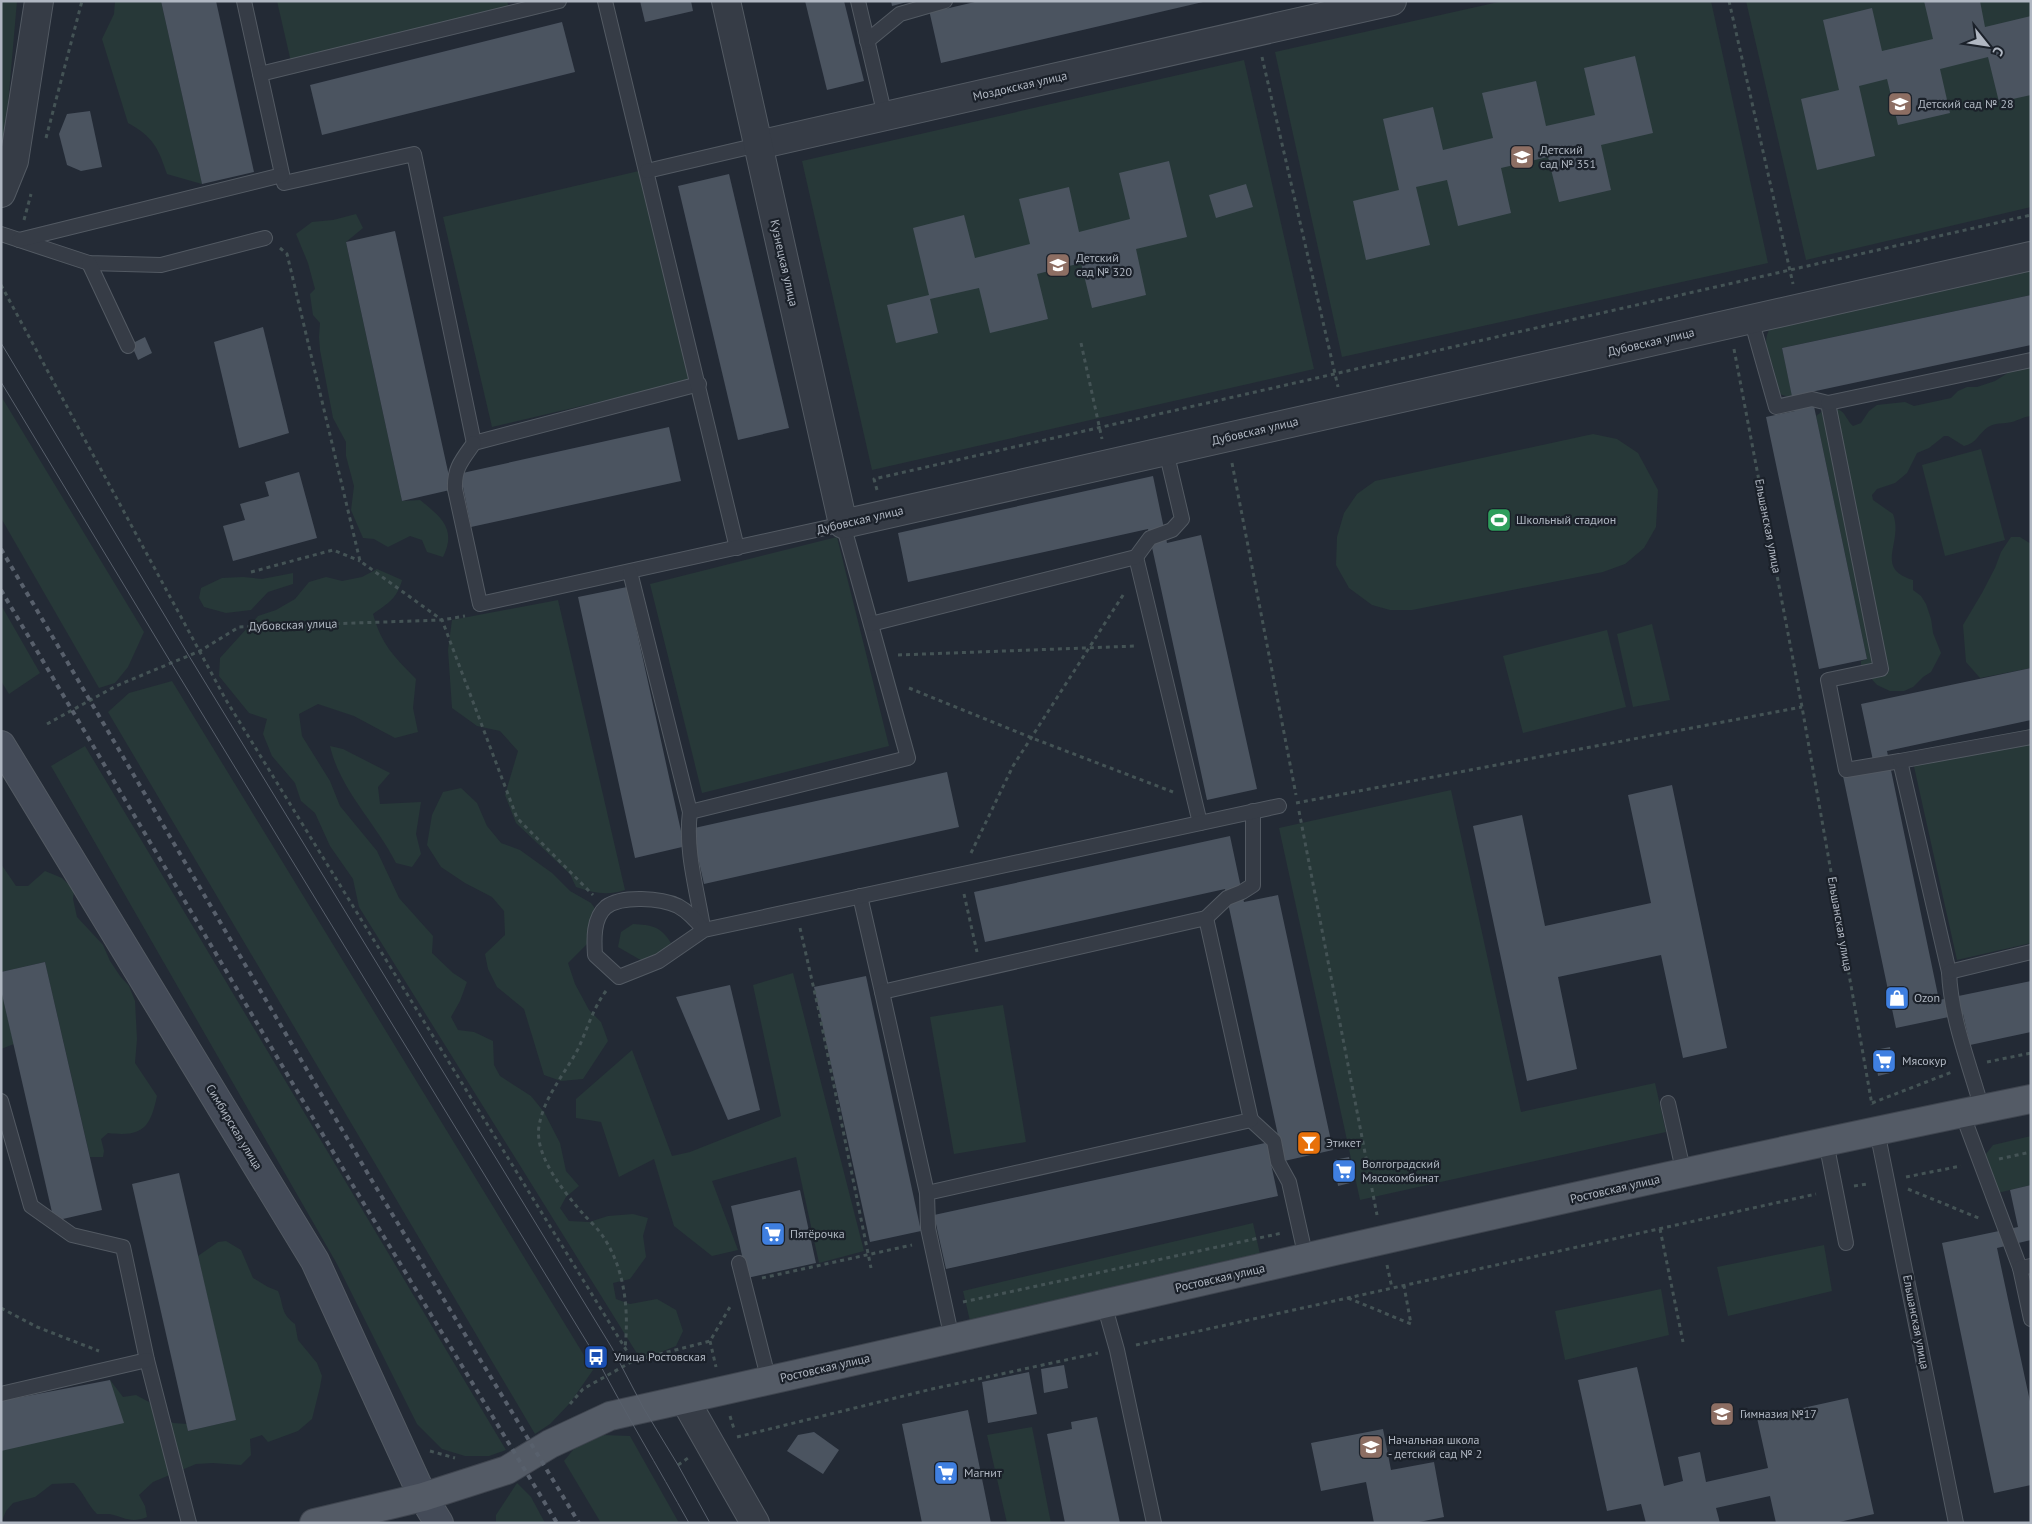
<svg xmlns="http://www.w3.org/2000/svg" width="2032" height="1524" font-family="'PT Sans',sans-serif">
  <style>
    .green { fill: #273838 }
    .building { fill: #4b5460 }
    .lines { fill: none; stroke-linecap: round; stroke-linejoin: round }
    .service-casing { stroke: #535a63; stroke-width: 16 }
    .minor-casing { stroke: #535a63; stroke-width: 30 }
    .tertiary-casing { stroke: #535a63; stroke-width: 30 }
    .secondary-casing { stroke: #535a63; stroke-width: 30 }
    .primary-casing { stroke: #3f454f; stroke-width: 30 }
    .path { stroke: #445355; stroke-width: 3; stroke-dasharray: 4 4; stroke-linecap: butt }
    .service { stroke: #363c46; stroke-width: 14 }
    .minor { stroke: #363c46; stroke-width: 28 }
    .tertiary { stroke: #363c46; stroke-width: 28 }
    .secondary { stroke: #444b58; stroke-width: 28 }
    .primary { stroke: #545b66; stroke-width: 28 }
    .tram { stroke: #58606c; stroke-width: 1 }
    .rail { stroke: #58606c; stroke-width: 4; stroke-dasharray: 5 5; stroke-linecap: butt }
    .labels { text-anchor: middle; stroke-width: 4.5; stroke-linejoin: round; paint-order: stroke }
    .street-label { font-size: 12px; fill: #b0b7c2; stroke: #1b212a }
    .poi-label { font-size: 12px; fill: #b0b7c2; stroke: #1b212a; text-anchor: start }
  </style>
  <rect width="100%" height="100%" fill="#232a35"/>
  <!-- green -->
  <g class="green">
    <polygon points="1,1 17,1 5,139 1,155"/>
    <path d="M115,1H161L202,184L167,174C158,147 153,137 128,123L102,39L114,14Z"/>
    <polygon points="277,1 507,1 510,12 291,62"/>
    <polygon points="1503,1 1711,1 1768,263 1342,357 1275,52"/>
    <polygon points="1746,1 2031,1 2031,207 1806,260"/>
    <polygon points="1244,60 1314,369 872,470 802,161"/>
    <polygon points="643,170 692,380 492,427 443,217"/>
    <path d="M356,214L363,228L346,242L402,501L420,500C441,517 457,529 443,557L427,552L422,540L410,536L388,547L374,539L363,538L351,510L354,486L346,456V442L333,418L320,350L319,337L320,323L313,315L310,294L315,289L308,263L296,234L312,222L333,220Z"/>
    <path d="M2031,259V295L1782,348L1792,395L1790,397L1782,395L1777,391C1776,385 1776,380 1775,374C1772,357 1760,346 1770,328Z"/>
    <path d="M2031,363V416C2023,417 2019,420 2012,422C2004,424 1996,422 1988,427C1979,433 1976,444 1964,446L1948,436H1944L1929,448L1917,453L1907,473L1895,483L1877,489L1872,495L1873,500L1893,514C1904,543 1873,568 1913,580V590L1921,596L1926,604L1931,619L1933,633L1941,653L1931,672L1923,677L1913,687L1904,691H1890L1877,685L1861,667V661L1867,659L1816,416L1824,410L1837,409C1846,412 1846,420 1853,426L1861,423L1869,411L1877,405L1905,402L1914,406L1951,398L1958,391L1967,387H1977L1995,381L2011,371Z"/>
    <polygon points="1,396 144,632 128,667 115,683 99,688 1,518"/>
    <polygon points="1593,434 1617,439 1638,453 1658,490 1656,527 1644,548 1625,564 1603,572 1412,610 1390,610 1372,605 1349,588 1336,565 1337,537 1344,513 1357,494 1375,481"/>
    <polygon points="1981,449 2005,540 1945,556 1922,465"/>
    <polygon points="837,537 889,746 702,793 650,584"/>
    <polygon points="2011,537 2020,537 2031,544 2031,668 1980,678 1966,662 1963,625 1982,593 1995,568 2001,552"/>
    <path d="M377,569L402,580C397,599 388,603 373,614C382,646 394,656 416,679L413,708L418,732L395,738L354,716L318,704L299,714L302,736L330,781L340,806L377,851L399,898L433,936L432,953L453,973L467,982L460,1001L451,1017L458,1030L474,1032L493,1041L494,1065L500,1076L531,1096L544,1112L560,1143L566,1171L579,1186L566,1197L560,1208L569,1221L589,1222L608,1216L633,1214L648,1218L643,1236L646,1257L630,1279L613,1283L616,1299L630,1304L657,1299L676,1310L683,1331L676,1346L641,1360L359,907L353,879L330,846L315,813L301,801L295,783L272,756L263,734L267,719L249,713L219,676L220,658L258,616L276,610L295,599L309,582L326,577L342,581L362,577Z"/>
    <polygon points="293,573 293,584 268,592 251,610 226,613 204,607 199,598 201,588 222,578 243,577 262,579"/>
    <path d="M558,600L625,890C608,896 593,893 576,887L570,874L516,823L505,795L518,751L500,731L477,726L452,708L448,650L452,620Z"/>
    <polygon points="1,605 40,673 9,694 1,681"/>
    <polygon points="1652,624 1670,700 1633,707 1617,634"/>
    <polygon points="1607,630 1626,707 1523,733 1503,656"/>
    <polygon points="172,681 593,1370 570,1403 550,1424 535,1434 108,712 129,693"/>
    <polygon points="2031,729 2031,943 1957,960 1911,753"/>
    <polygon points="85,746 506,1450 489,1456 465,1456 442,1449 417,1424 337,1264 51,766"/>
    <path d="M330,746L343,749L390,773L378,787L380,804L421,802L416,834L421,854L412,867L396,863C376,823 340,790 330,746Z"/>
    <polygon points="461,788 477,803 487,826 501,843 520,850 552,873 570,891 591,903 602,918 588,943 568,963 575,984 589,1010 601,1022 608,1041 583,1079 561,1081 544,1075 524,1009 497,987 488,969 485,954 505,935 504,911 492,897 465,883 441,867 427,845 432,815 443,792"/>
    <polygon points="1451,790 1521,1112 1655,1083 1666,1132 1360,1200 1279,828"/>
    <path d="M1,864L16,886H28L45,871L62,878L74,890L73,899L77,917L103,945L110,961L120,976L129,986L135,1001L137,1039L135,1063L157,1096C150,1128 143,1137 108,1133L101,1139L104,1151L103,1157H90L45,962L1,972Z"/>
    <path d="M633,924C652,925 660,926 671,943L660,953L644,962L618,947L621,932Z"/>
    <polygon points="793,973 864,1251 819,1263 796,1157 712,1181 738,1250 712,1256 674,1226 654,1159 619,1177 601,1122 576,1118 576,1099 632,1050 672,1156 690,1152 781,1116 753,985"/>
    <polygon points="1,990 14,1044 1,1049"/>
    <polygon points="1003,1005 1026,1142 954,1154 930,1017"/>
    <polygon points="2031,1136 2031,1185 1985,1196 1976,1167 1993,1145"/>
    <polygon points="1253,1223 1260,1254 970,1321 963,1291"/>
    <path d="M226,1241L241,1250L253,1278L268,1287L278,1291C284,1305 280,1313 295,1324L298,1340L317,1363L322,1376L320,1387L312,1419L298,1431L268,1442L262,1435L250,1439L251,1455L241,1465L213,1463L196,1464L153,1482L139,1495L145,1506L147,1517C130,1524 125,1517 109,1514C105,1514 101,1514 97,1514C87,1504 84,1493 74,1483L52,1484L35,1497L13,1503L6,1511L1,1523V1451L110,1380L123,1397L136,1395L149,1402L157,1414L173,1423L187,1424L188,1431L235,1420L198,1256L218,1242Z"/>
    <polygon points="1824,1245 1832,1291 1728,1316 1717,1267"/>
    <polygon points="1661,1289 1669,1335 1565,1360 1555,1311"/>
    <polygon points="1032,1427 1051,1523 1007,1523 987,1435"/>
    <polygon points="602,1435 630,1436 679,1523 601,1523 564,1461 577,1445"/>
    <polygon points="517,1483 531,1497 545,1523 496,1523 496,1515"/>
  </g>
  <!-- building -->
  <g class="building">
    <polygon points="161,1 216,1 254,172 202,184"/>
    <polygon points="640,1 691,1 693,11 645,22"/>
    <polygon points="805,1 844,1 864,81 827,90"/>
    <polygon points="891,1 907,1 907,2 892,6"/>
    <polygon points="927,1 943,1 945,9 979,1 1203,2 941,63"/>
    <polygon points="1924,1 1980,1 1985,27 2031,16 2031,95 1999,102 1988,57 1940,69 1950,113 1898,125 1887,79 1859,86 1875,156 1817,170 1801,99 1839,90 1823,20 1872,8 1882,51 1933,39"/>
    <polygon points="562,22 575,72 322,135 310,85"/>
    <polygon points="1635,56 1653,133 1601,145 1611,190 1559,202 1548,157 1501,168 1511,213 1458,226 1447,180 1416,187 1430,245 1366,260 1353,201 1399,190 1383,119 1433,107 1443,150 1493,138 1482,93 1536,81 1546,126 1595,115 1584,68"/>
    <polygon points="90,111 102,167 81,171 67,165 59,134 67,114"/>
    <polygon points="1169,161 1187,237 1136,249 1146,295 1092,308 1081,263 1037,274 1048,319 990,333 979,288 930,299 938,333 896,343 887,305 929,295 913,228 964,215 975,258 1030,244 1019,199 1069,187 1079,232 1130,219 1119,173"/>
    <polygon points="729,174 789,428 738,440 678,186"/>
    <polygon points="1246,184 1253,207 1216,218 1209,195"/>
    <polygon points="395,231 449,476 669,427 681,481 471,527 463,487 402,501 346,242"/>
    <polygon points="2031,295 2031,345 1811,392 1867,659 1819,669 1766,417 1795,411 1782,348"/>
    <polygon points="263,327 289,433 239,448 214,342"/>
    <polygon points="145,337 152,353 138,360 131,344"/>
    <polygon points="299,472 317,538 233,561 223,526 245,520 240,504 269,496 265,482"/>
    <polygon points="1153,476 1167,543 1201,535 1257,789 1207,800 1148,529 908,582 898,533"/>
    <polygon points="627,587 681,831 947,772 959,827 704,884 695,844 635,858 578,597"/>
    <polygon points="2031,668 2031,720 1887,751 1939,1000 2031,981 2031,1032 1970,1045 1963,1014 1896,1028 1843,776 1875,770 1861,704"/>
    <polygon points="1672,785 1727,1048 1683,1058 1661,955 1558,977 1577,1069 1527,1081 1473,826 1522,815 1545,926 1651,903 1628,795"/>
    <polygon points="1230,836 1244,902 1278,895 1333,1150 1271,1164 1278,1196 946,1269 934,1215 1279,1140 1225,889 985,942 974,892"/>
    <polygon points="45,962 102,1210 54,1221 1,990 1,972"/>
    <polygon points="866,976 921,1231 870,1242 814,987"/>
    <polygon points="730,985 760,1110 728,1120 676,997"/>
    <polygon points="1890,1047 1894,1072 1878,1076 1875,1050"/>
    <polygon points="1349,1157 1354,1182 1338,1186 1334,1160"/>
    <polygon points="179,1173 236,1420 188,1431 132,1184"/>
    <polygon points="2031,1185 2031,1240 1997,1248 2031,1406 2031,1485 1994,1493 1942,1243 2018,1227 2010,1190"/>
    <polygon points="800,1190 816,1263 747,1278 731,1206"/>
    <polygon points="1064,1365 1068,1388 1044,1393 1041,1369"/>
    <polygon points="1637,1367 1664,1486 1683,1481 1678,1457 1700,1452 1706,1482 1768,1468 1757,1418 1848,1398 1874,1514 1835,1523 1776,1523 1770,1496 1716,1508 1720,1523 1646,1523 1641,1504 1607,1511 1578,1380"/>
    <polygon points="1029,1372 1037,1414 988,1423 982,1382"/>
    <polygon points="110,1380 124,1423 1,1451 1,1401"/>
    <polygon points="968,1410 991,1523 922,1523 902,1424"/>
    <polygon points="1097,1417 1120,1523 1065,1523 1047,1434 1072,1429 1071,1422"/>
    <polygon points="1383,1429 1391,1470 1434,1462 1444,1517 1414,1523 1374,1523 1366,1482 1321,1491 1311,1443"/>
    <polygon points="814,1432 839,1450 823,1474 787,1451 798,1435"/>
  </g>
  <g class="lines">
    <defs>
      <g id="service">
        <polyline points="244,1 260,74"/>
        <polyline points="559,1 260,74 284,183 414,154 474,443 699,384"/>
        <polyline points="605,1 737,548"/>
        <polyline points="858,1 885,116"/>
        <polyline points="867,41 900,14 945,1"/>
        <polyline points="647,171 758,145"/>
        <polyline points="1,234 89,263 161,265 265,238"/>
        <polyline points="19,240 282,175"/>
        <polyline points="89,263 128,346"/>
        <path d="M1751,319L1776,407L1812,399L1828,403L1881,669L1828,680L1846,770L1900,761L1949,972C1951,1019 1969,1063 1982,1109"/>
        <polyline points="1828,403 2031,360"/>
        <path d="M474,443C462,460 454,468 455,489L480,604L843,524L908,758L690,812"/>
        <polyline points="1136,557 1200,823"/>
        <path d="M630,572L690,812C685,850 697,890 703,927"/>
        <polyline points="871,624 1136,557 1150,538 1172,530 1182,519 1166,451"/>
        <polyline points="1900,761 2031,737"/>
        <polyline points="860,896 882,992"/>
        <polyline points="1206,918 1227,898 1242,892 1253,885 1253,811"/>
        <path d="M704,930C696,920 689,912 678,906C661,898 622,895 606,907C593,918 594,940 595,955L619,977L659,961L704,930L1279,806"/>
        <polyline points="1949,972 2031,952"/>
        <polyline points="1,1101 31,1206 72,1235 123,1247 147,1360 189,1523"/>
        <polyline points="1668,1103 1684,1174"/>
        <polyline points="1962,1113 2020,1268"/>
        <polyline points="1251,1120 1274,1141 1278,1162 1289,1182 1306,1258"/>
        <polyline points="1877,1131 1956,1523"/>
        <polyline points="1826,1142 1846,1243"/>
        <polyline points="927,1193 1251,1120 1206,918 882,992 927,1193 928,1228 952,1339"/>
        <polyline points="739,1263 769,1381"/>
        <polyline points="2031,1266 2020,1268 2031,1319"/>
        <polyline points="1104,1304 1117,1350 1154,1523"/>
        <polyline points="1,1394 147,1360"/>
      </g>
      <g id="minor">
        <polyline points="758,145 1392,1"/>
        <polyline points="1,193 14,161 39,1"/>
        <polyline points="685,1400 755,1523"/>
      </g>
      <polyline id="tertiary" points="726,1 843,524 2031,256"/>
      <polyline id="secondary" points="1,745 315,1261 423,1497 439,1523"/>
      <path id="primary" d="M314,1523L423,1497L507,1470L550,1444L610,1416C1083,1311 1555,1196 2031,1099"/>
    </defs>
    <!-- service casing -->
    <use href="#service" class="service-casing"/>
    <!-- minor casing -->
    <use href="#minor" class="minor-casing"/>
    <!-- tertiary casing -->
    <use href="#tertiary" class="tertiary-casing"/>
    <!-- secondary casing -->
    <use href="#secondary" class="secondary-casing"/>
    <!-- primary casing -->
    <use href="#primary" class="primary-casing"/>
    <!-- path -->
    <g class="path">
      <polyline points="1729,1 1793,284"/>
      <polyline points="1262,57 1338,387"/>
      <polyline points="46,138 82,1"/>
      <polyline points="24,220 31,194"/>
      <polyline points="280,248 287,254 360,561 442,620 517,818 593,895"/>
      <polyline points="1,285 226,700 633,1361"/>
      <polyline points="1081,343 1102,439"/>
      <polyline points="1734,349 1802,707 1872,1105"/>
      <polyline points="1232,463 1296,795"/>
      <polyline points="877,490 874,479 2031,215"/>
      <polyline points="251,572 333,550 360,561"/>
      <polyline points="898,655 1137,646"/>
      <polyline points="909,688 1032,738 1173,792"/>
      <polyline points="47,724 116,686 200,651 239,627 442,620 465,616"/>
      <polyline points="1296,803 1802,707"/>
      <polyline points="1299,811 1377,1215"/>
      <polyline points="971,853 1013,766 1125,592"/>
      <polyline points="964,894 977,952"/>
      <polyline points="800,928 818,1007 871,1268"/>
      <path d="M606,991C593,1008 587,1030 578,1049C564,1075 544,1097 539,1126C534,1157 566,1194 584,1215C591,1222 599,1230 604,1238C625,1270 629,1311 625,1348"/>
      <polyline points="1987,1062 2031,1053"/>
      <polyline points="1872,1103 1952,1072"/>
      <polyline points="1999,1159 2031,1152"/>
      <polyline points="1906,1177 1961,1166"/>
      <polyline points="1854,1186 1867,1184"/>
      <polyline points="1908,1189 1981,1219"/>
      <polyline points="1660,1229 1683,1342"/>
      <polyline points="1387,1265 1392,1288"/>
      <polyline points="762,1278 912,1245"/>
      <polyline points="1348,1298 1411,1324 1404,1286"/>
      <polyline points="963,1302 1282,1233"/>
      <polyline points="1,1308 37,1327 99,1351"/>
      <polyline points="710,1341 716,1367"/>
      <polyline points="1136,1345 1816,1194"/>
      <polyline points="570,1404 583,1389 633,1361 710,1341 730,1307"/>
      <polyline points="730,1416 734,1429"/>
      <polyline points="737,1437 932,1389 1098,1353"/>
      <polyline points="430,1451 455,1458"/>
      <polyline points="678,1465 688,1458"/>
    </g>
    <!-- service -->
    <use href="#service" class="service"/>
    <!-- minor -->
    <use href="#minor" class="minor"/>
    <!-- tertiary -->
    <use href="#tertiary" class="tertiary"/>
    <!-- secondary -->
    <use href="#secondary" class="secondary"/>
    <!-- primary -->
    <use href="#primary" class="primary"/>
    <!-- tram -->
    <g class="tram">
      <polyline points="1,343 189,656 612,1348 644,1409 678,1465 710,1523"/>
      <path d="M1,382L173,666L596,1357C625,1413 658,1467 689,1523"/>
    </g>
    <!-- rail -->
    <g class="rail">
      <polyline points="1,549 371,1179 579,1523"/>
      <polyline points="1,590 355,1189 557,1523"/>
    </g>
  </g>
  <!-- icons -->
  <defs>
    <symbol id="school-square" viewBox="-11 -11 22 22"><rect x="-9" y="-9" width="18" height="18" rx="4" fill="#8d6e63" stroke="#1b212a"/><path d="M0-5L7-2L0 1L-7-2ZM-4 1L0 2.5L4 1V4Q0 6-4 4Z" fill="#fff"/></symbol>
    <symbol id="stadium-square" viewBox="-11 -11 22 22"><rect x="-9" y="-9" width="18" height="18" rx="4" fill="#2e9e5b" stroke="#1b212a"/><path d="M0-5a6.5 5 0 1 0 0 10a6.5 5 0 1 0 0-10ZM-3.5-1.8h7v3.6h-7Z" fill="#fff"/></symbol>
    <symbol id="shop-square" viewBox="-11 -11 22 22"><rect x="-9" y="-9" width="18" height="18" rx="4" fill="#3f7fe0" stroke="#1b212a"/><path d="M-5-2.5h2.3a2.7 3.5 0 0 1 5.4 0H5L5.5 6h-11ZM-1.5-2.5h3a1.5 2.3 0 0 0-3 0Z" fill="#fff"/></symbol>
    <symbol id="supermarket-square" viewBox="-11 -11 22 22"><rect x="-9" y="-9" width="18" height="18" rx="4" fill="#3f7fe0" stroke="#1b212a"/><path d="M-6-5.5h2.5l.6 2H6L4.5 2H-2.5L-4.4-4H-6ZM-1.5 3.2a1.3 1.3 0 1 0 .1 0ZM3 3.2a1.3 1.3 0 1 0 .1 0Z" fill="#fff"/></symbol>
    <symbol id="bar-square" viewBox="-11 -11 22 22"><rect x="-9" y="-9" width="18" height="18" rx="4" fill="#e8710a" stroke="#1b212a"/><path d="M-6-5H6L.8 .8V4.5H3.5V6h-7V4.5H-.8V.8Z" fill="#fff"/></symbol>
    <symbol id="bus-square" viewBox="-11 -11 22 22"><rect x="-9" y="-9" width="18" height="18" rx="4" fill="#1a4fb4" stroke="#1b212a"/><path d="M-5-6H5V4H4V6H2V4H-2V6H-4V4H-5ZM-3.5-4V0h7V-4ZM-3.5 1.2v1.5H-2V1.2ZM2 1.2v1.5H3.5V1.2Z" fill="#fff"/></symbol>
  </defs>
  <g fill-rule="evenodd">
    <use href="#school-square" x="1886" y="90" width="28" height="28"/>
    <use href="#school-square" x="1508" y="143" width="28" height="28"/>
    <use href="#school-square" x="1044" y="251" width="28" height="28"/>
    <use href="#stadium-square" x="1485" y="506" width="28" height="28"/>
    <use href="#shop-square" x="1883" y="984" width="28" height="28"/>
    <use href="#supermarket-square" x="1870" y="1047" width="28" height="28"/>
    <use href="#bar-square" x="1295" y="1129" width="28" height="28"/>
    <use href="#supermarket-square" x="1330" y="1157" width="28" height="28"/>
    <use href="#supermarket-square" x="759" y="1220" width="28" height="28"/>
    <use href="#bus-square" x="582" y="1343" width="28" height="28"/>
    <use href="#school-square" x="1708" y="1400" width="28" height="28"/>
    <use href="#school-square" x="1357" y="1433" width="28" height="28"/>
    <use href="#supermarket-square" x="932" y="1459" width="28" height="28"/>
  </g>
  <g class="labels">
    <!-- street labels -->
    <g class="street-label">
      <text transform="translate(1020 86) rotate(-13)" y="4">Моздокская улица</text>
      <text transform="translate(784 263) rotate(77)" y="4">Кузнецкая улица</text>
      <text transform="translate(1651 342) rotate(-13)" y="4">Дубовская улица</text>
      <text transform="translate(1255 431) rotate(-13)" y="4">Дубовская улица</text>
      <text transform="translate(860 520) rotate(-13)" y="4">Дубовская улица</text>
      <text transform="translate(1768 526) rotate(79)" y="4">Ельшанская улица</text>
      <text transform="translate(293 625) rotate(-2)" y="4">Дубовская улица</text>
      <text transform="translate(1840 924) rotate(80)" y="4">Ельшанская улица</text>
      <text transform="translate(234 1127) rotate(59)" y="4">Симбирская улица</text>
      <text transform="translate(1615 1189) rotate(-13)" y="4">Ростовская улица</text>
      <text transform="translate(1220 1278) rotate(-13)" y="4">Ростовская улица</text>
      <text transform="translate(1916 1322) rotate(79)" y="4">Ельшанская улица</text>
      <text transform="translate(825 1368) rotate(-13)" y="4">Ростовская улица</text>
    </g>
    <!-- poi labels -->
    <g class="poi-label">
      <text x="1918" y="108">Детский сад № 28</text>
      <text x="1540" y="154">Детский<tspan x="1540" dy="14">сад № 351</tspan></text>
      <text x="1076" y="262">Детский<tspan x="1076" dy="14">сад № 320</tspan></text>
      <text x="1516" y="524">Школьный стадион</text>
      <text x="1914" y="1002">Ozon</text>
      <text x="1902" y="1065">Мясокур</text>
      <text x="1326" y="1147">Этикет</text>
      <text x="1362" y="1168">Волгоградский<tspan x="1362" dy="14">Мясокомбинат</tspan></text>
      <text x="790" y="1238">Пятёрочка</text>
      <text x="614" y="1361">Улица Ростовская</text>
      <text x="1740" y="1418">Гимназия №17</text>
      <text x="1388" y="1444">Начальная школа<tspan x="1388" dy="14">- детский сад № 2</tspan></text>
      <text x="964" y="1477">Магнит</text>
    </g>
  </g>
  <!-- border -->
  <rect width="2032" height="1524" fill="none" stroke="#b0b7c2" stroke-width="5"/>
  <!-- north arrow -->
  <g transform="translate(1987 45) rotate(120)" stroke="#1b212a" stroke-width="4" paint-order="stroke">
  <path d="M0-4L9 19L0 12L-9 19Z" fill="#b0b7c2"/>
  <text y="-8" font-size="14" font-weight="bold" text-anchor="middle" fill="#b0b7c2">С</text>
  </g>
</svg>
